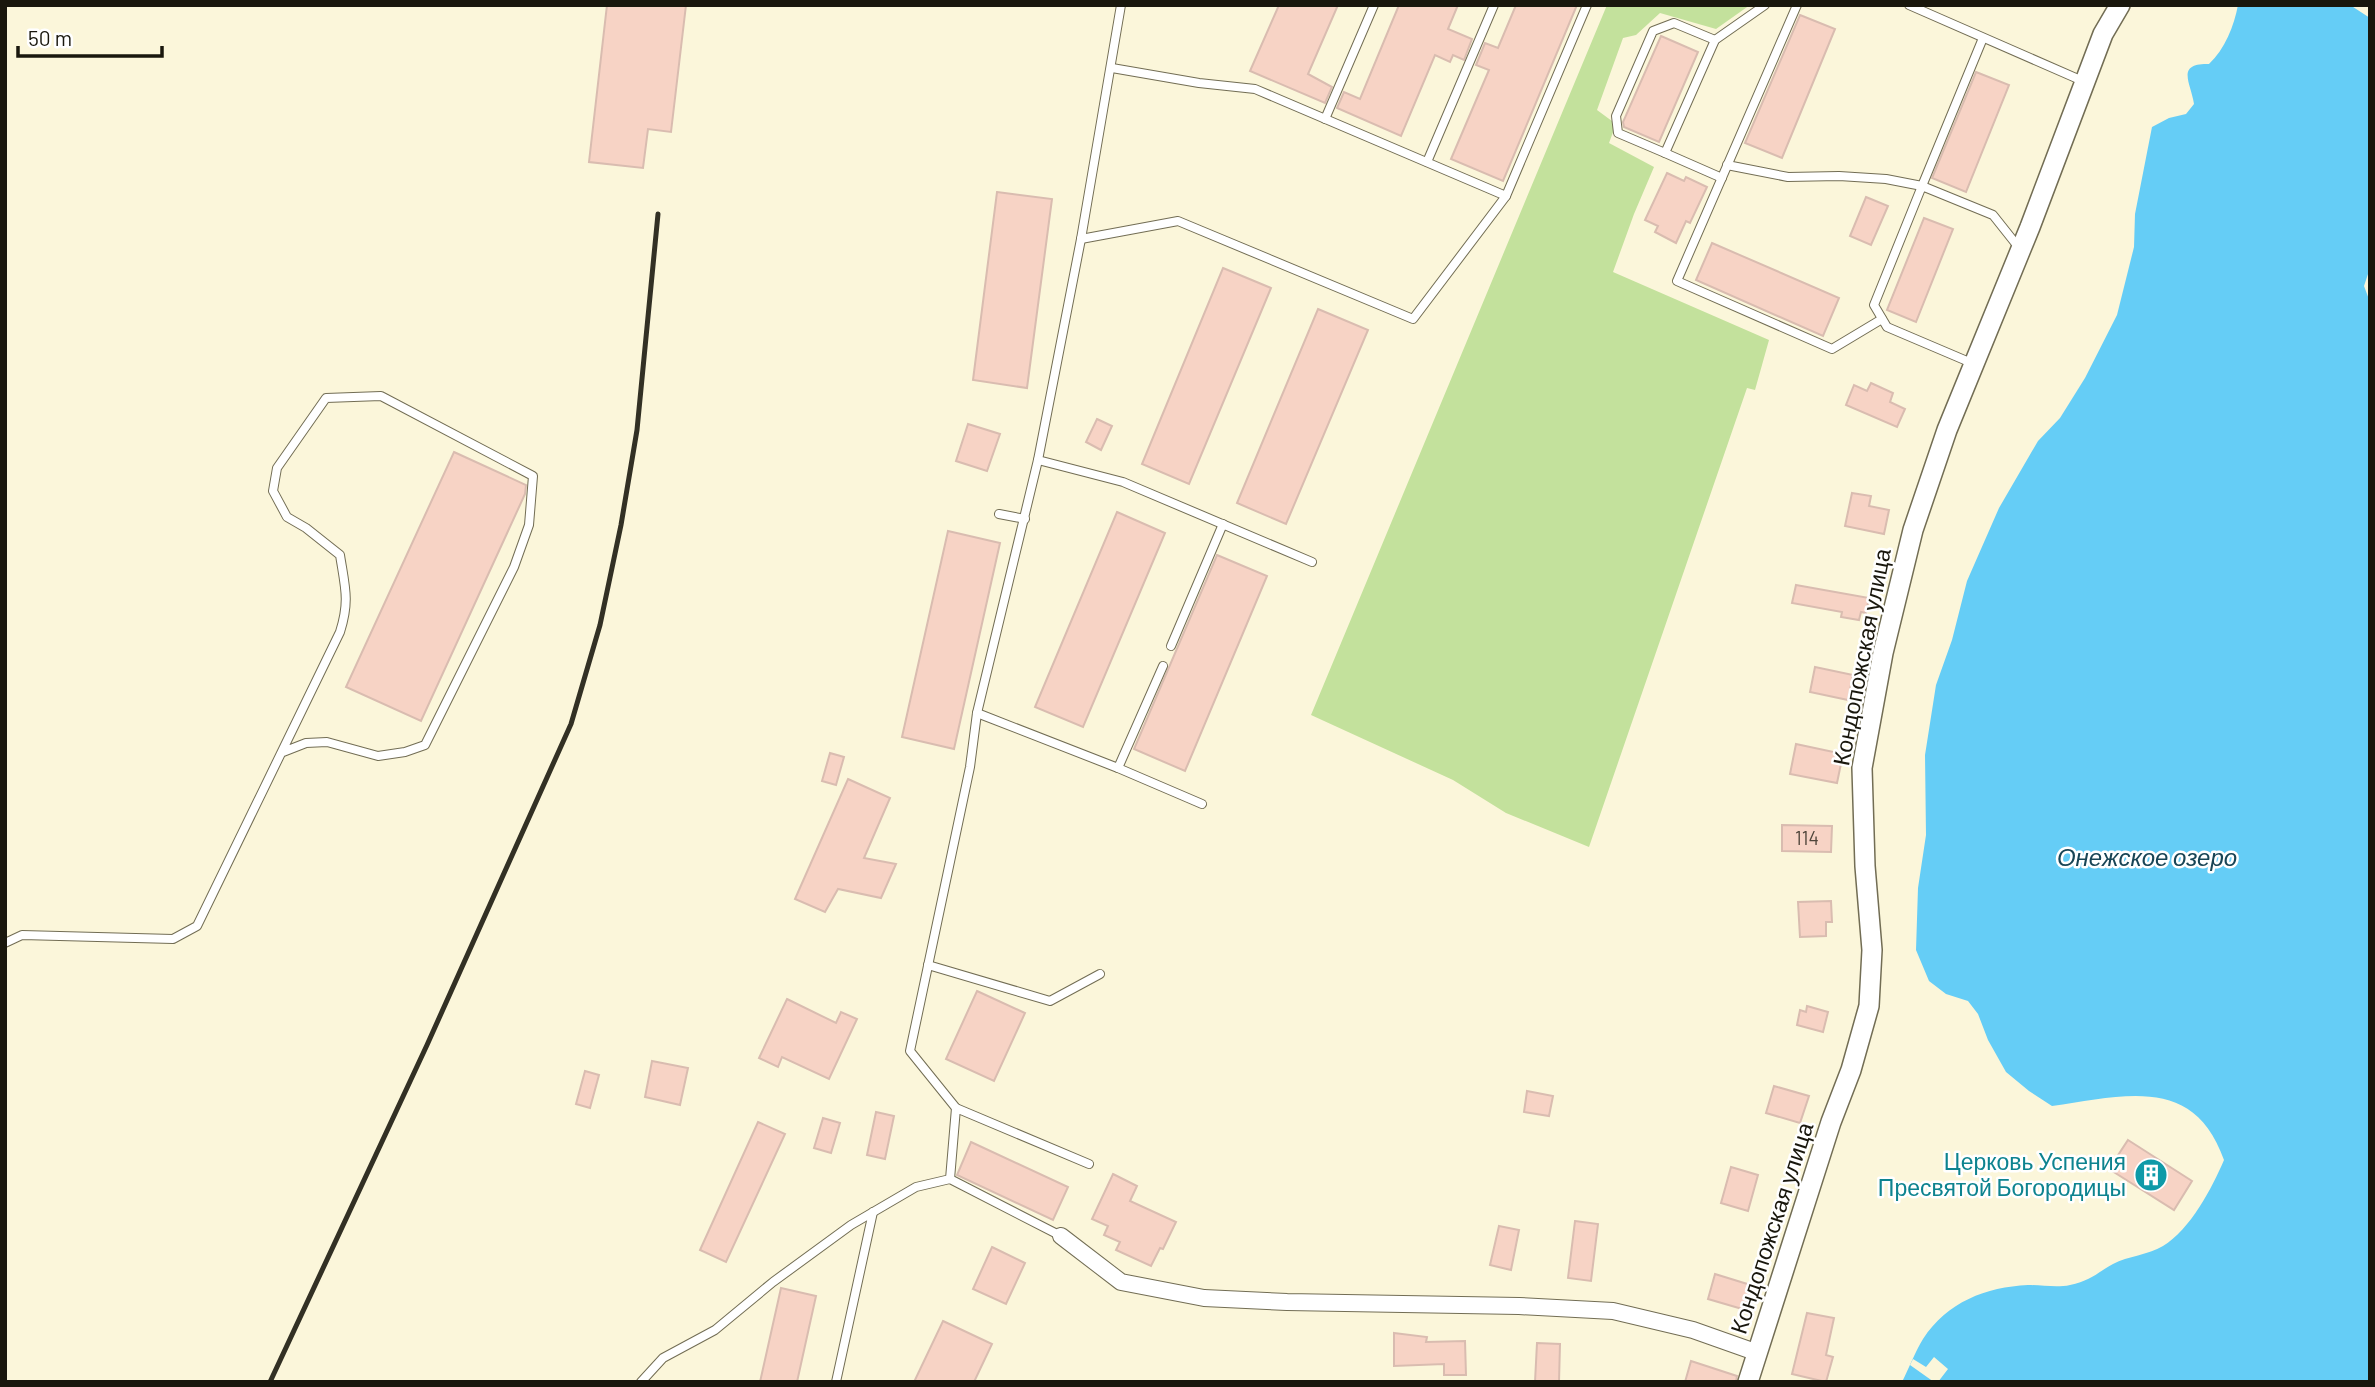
<svg xmlns="http://www.w3.org/2000/svg" width="2375" height="1387" font-family="Barlow,sans-serif">
  <style>
    .green { fill: #c3e19c }
    .water { fill: #65cdf6 }
    .pier { fill: #fbf6da }
    .building { fill: #f7d3c5; stroke: #d9bcb0; stroke-width: 2 }
    .lines { fill: none; stroke-linecap: round; stroke-linejoin: round }
    .service-casing { stroke: #726d54; stroke-width: 10 }
    .minor-casing { stroke: #726d54; stroke-width: 18 }
    .tertiary-casing { stroke: #726d54; stroke-width: 22 }
    .service { stroke: #fff; stroke-width: 8 }
    .minor { stroke: #fff; stroke-width: 16 }
    .tertiary { stroke: #fff; stroke-width: 19 }
    .rail { stroke: #323024; stroke-width: 5 }
    .labels { text-anchor: middle; stroke-width: 5; stroke-linejoin: round; paint-order: stroke }
    .number-label { font-size: 19px; fill: #50463b }
    .street-label { font-size: 23px; fill: #19170d; stroke: #fff }
    .culture-label { font-size: 23px; fill: #0d838f; stroke: #fff; text-anchor: end }
    .water-label { font-size: 24px; font-style: italic; fill: #184556; stroke: #fff }
  </style>
  <rect width="100%" height="100%" fill="#fbf6da"/>
  <!-- green -->
  <polygon class="green" points="1607,5 1750,5 1716,29 1660,13 1636,35 1623,38 1597,110 1616,124 1609,143 1654,167 1634,214 1613,272 1769,340 1755,390 1747,388 1589,847 1506,813 1453,780 1311,715"/>
  <!-- water -->
  <path class="water" d="M2238,5H2350L2370,18V268L2364,286L2370,302V1382H1902C1909,1368 1915,1352 1923,1339C1947,1302 1986,1287 2028,1285C2042,1285 2057,1288 2070,1285C2090,1281 2097,1273 2113,1264C2128,1256 2148,1255 2163,1246C2190,1230 2212,1188 2224,1160C2194,1074 2123,1096 2052,1106L2029,1091L2006,1072L1988,1040L1978,1014L1968,1001L1946,994L1929,981L1916,950L1918,888L1926,835L1925,755L1936,685L1952,640L1967,581L1999,508L2038,441L2060,418L2085,378L2117,315L2134,247L2135,214L2152,127L2169,118L2186,114L2194,104C2191,83 2175,63 2209,64C2225,49 2234,26 2238,5Z"/>
  <!-- pier -->
  <polygon class="pier" points="1934,1357 1948,1369 1938,1382 1934,1382 1910,1365 1913,1359 1926,1367"/>
  <!-- building -->
  <g class="building">
    <polygon points="607,5 686,5 671,132 648,129 643,168 589,162"/>
    <polygon points="1279,5 1338,5 1308,74 1332,87 1325,103 1250,71"/>
    <polygon points="1399,5 1458,5 1448,29 1472,39 1464,60 1453,55 1450,62 1435,55 1401,136 1337,108 1344,92 1360,99"/>
    <polygon points="1516,5 1577,5 1503,181 1451,159 1489,70 1476,65 1485,43 1498,48"/>
    <polygon points="1800,15 1835,29 1782,158 1745,143"/>
    <polygon points="1661,36 1698,52 1659,142 1624,127 1623,122"/>
    <polygon points="1976,72 2009,85 1966,192 1932,178"/>
    <polygon points="1667,173 1684,181 1686,177 1707,187 1690,223 1686,221 1676,243 1655,232 1658,226 1645,220"/>
    <polygon points="997,192 1052,199 1027,388 973,380"/>
    <polygon points="1866,197 1888,206 1871,245 1850,236"/>
    <polygon points="1924,218 1953,229 1916,322 1887,310"/>
    <polygon points="1712,243 1839,298 1823,336 1696,280"/>
    <polygon points="1223,268 1271,288 1189,484 1142,464"/>
    <polygon points="1318,309 1368,330 1286,524 1237,503"/>
    <polygon points="1871,383 1893,393 1890,402 1905,409 1897,427 1846,405 1854,385 1867,391"/>
    <polygon points="1097,419 1112,426 1101,450 1086,442"/>
    <polygon points="968,424 1000,434 987,471 956,461"/>
    <polygon points="454,452 526,485 525,494 421,721 346,687"/>
    <polygon points="1852,493 1871,496 1869,506 1889,510 1884,534 1845,526"/>
    <polygon points="1117,512 1165,533 1083,727 1035,707"/>
    <polygon points="948,531 1000,543 954,749 902,737"/>
    <polygon points="1217,555 1267,576 1185,771 1134,749"/>
    <polygon points="1796,585 1869,598 1866,613 1861,612 1859,620 1841,617 1842,612 1792,603"/>
    <polygon points="1815,667 1853,675 1848,700 1810,692"/>
    <polygon points="1796,744 1843,754 1837,783 1790,774"/>
    <polygon points="830,753 844,757 836,785 822,781"/>
    <polygon points="848,779 890,798 864,858 896,864 881,898 838,889 825,912 795,899"/>
    <polygon points="1782,825 1832,826 1831,852 1782,851"/>
    <polygon points="1831,901 1832,922 1826,922 1826,936 1800,937 1798,902"/>
    <polygon points="977,991 1025,1013 994,1081 946,1059"/>
    <polygon points="787,999 836,1023 841,1012 857,1019 829,1079 782,1057 778,1067 759,1058"/>
    <polygon points="1807,1006 1828,1012 1823,1032 1797,1025 1800,1010 1806,1012"/>
    <polygon points="652,1061 688,1068 680,1105 645,1097"/>
    <polygon points="585,1071 599,1075 590,1108 576,1104"/>
    <polygon points="1774,1086 1809,1096 1800,1123 1766,1113"/>
    <polygon points="1527,1091 1553,1096 1549,1116 1524,1112"/>
    <polygon points="876,1112 894,1116 885,1159 867,1155"/>
    <polygon points="823,1118 840,1123 831,1153 814,1148"/>
    <polygon points="758,1122 785,1134 726,1262 700,1250"/>
    <polygon points="2128,1140 2192,1181 2174,1210 2109,1169"/>
    <polygon points="971,1142 1068,1187 1053,1220 957,1175"/>
    <polygon points="1731,1167 1758,1175 1748,1211 1721,1203"/>
    <polygon points="1113,1174 1137,1186 1130,1201 1176,1222 1163,1249 1160,1248 1151,1266 1116,1250 1120,1242 1104,1235 1108,1226 1092,1219"/>
    <polygon points="1575,1221 1598,1224 1591,1281 1568,1278"/>
    <polygon points="1499,1226 1519,1230 1511,1270 1490,1265"/>
    <polygon points="992,1247 1025,1263 1006,1304 973,1289"/>
    <polygon points="1715,1274 1757,1287 1749,1311 1708,1299"/>
    <polygon points="781,1288 816,1296 797,1382 760,1382"/>
    <polygon points="1807,1313 1834,1318 1826,1355 1833,1357 1826,1382 1792,1374"/>
    <polygon points="943,1321 992,1344 974,1382 914,1382"/>
    <polygon points="1394,1333 1427,1337 1426,1342 1465,1341 1466,1375 1444,1375 1444,1364 1394,1366"/>
    <polygon points="1537,1343 1560,1344 1559,1382 1535,1382"/>
    <polygon points="1691,1361 1737,1376 1736,1382 1685,1382"/>
  </g>
  <g class="lines">
    <defs>
      <g id="service">
        <polyline points="1797,5 1677,281 1832,349 1882,319"/>
        <polyline points="1909,5 2085,82"/>
        <polyline points="1112,68 1199,83 1255,89 1506,196"/>
        <polyline points="1325,119 1374,5"/>
        <polyline points="1665,153 1618,133 1616,116 1653,31 1674,23 1715,40"/>
        <polyline points="1427,162 1494,5"/>
        <polyline points="1727,165 1788,177 1839,176 1886,179 1922,186 1983,38"/>
        <polyline points="1722,178 1665,153 1715,40 1765,5"/>
        <polyline points="1081,239 1178,221 1413,319 1506,196 1587,5"/>
        <polyline points="1974,364 1887,327 1874,305 1922,186 1993,215 2020,249"/>
        <polyline points="1038,460 1123,482 1312,562"/>
        <polyline points="999,514 1025,519"/>
        <polyline points="1171,646 1223,524"/>
        <polyline points="977,713 1118,768 1202,804"/>
        <polyline points="1118,768 1163,666"/>
        <path d="M5,943L22,935L173,939L197,926L340,632C350,601 345,587 340,555L306,528L287,517L273,491L277,468L326,398L381,396L533,476L529,525L514,567L425,745L405,752L378,756L327,742L306,743L283,752"/>
        <polyline points="928,965 1050,1001 1100,974"/>
        <polyline points="956,1108 910,1051 970,767 977,713 1038,460 1081,239 1121,5"/>
        <polyline points="950,1179 956,1108 1089,1164"/>
        <polyline points="641,1382 663,1358 715,1330 773,1282 851,1225 916,1187 950,1179 1061,1236"/>
        <polyline points="836,1382 873,1212"/>
      </g>
      <polyline id="minor" points="1061,1236 1121,1282 1204,1298 1287,1302 1519,1306 1613,1311 1693,1330 1758,1353"/>
      <polyline id="tertiary" points="1748,1382 1831,1122 1851,1070 1869,1006 1872,950 1865,866 1862,768 1883,653 1913,530 1947,430 2030,227 2103,34 2120,5"/>
    </defs>
    <!-- service casing -->
    <use href="#service" class="service-casing"/>
    <!-- minor casing -->
    <use href="#minor" class="minor-casing"/>
    <!-- tertiary casing -->
    <use href="#tertiary" class="tertiary-casing"/>
    <!-- service -->
    <use href="#service" class="service"/>
    <!-- minor -->
    <use href="#minor" class="minor"/>
    <!-- tertiary -->
    <use href="#tertiary" class="tertiary"/>
    <!-- rail -->
    <polyline class="rail" points="270,1382 427,1045 571,724 600,625 621,525 637,430 658,214"/>
  </g>
  <!-- icons -->
  <defs>
    <symbol id="building-disc" viewBox="-11 -11 22 22"><circle r="9.5" fill="#0f9aa8" stroke="#fff"/><path d="M-4-6H4V6H1V3H-1V6H-4ZM-2.5-4.3h1.7v1.8h-1.7ZM.8-4.3h1.7v1.8H.8ZM-2.5-1h1.7V.8h-1.7ZM.8-1h1.7V.8H.8Z" fill="#fff"/></symbol>
  </defs>
  <g fill-rule="evenodd">
    <use href="#building-disc" x="2132" y="1156" width="38" height="38"/>
  </g>
  <g class="labels">
    <!-- number labels -->
    <g class="number-label">
      <text x="1807" y="845">114</text>
    </g>
    <!-- street labels -->
    <g class="street-label">
      <text transform="translate(1862 657) rotate(-79)" y="8">Кондопожская улица</text>
      <text transform="translate(1772 1228) rotate(-72)" y="8">Кондопожская улица</text>
    </g>
    <!-- culture labels -->
    <g class="culture-label">
      <text x="2126" y="1170">Церковь Успения<tspan x="2126" dy="26">Пресвятой Богородицы</tspan></text>
    </g>
    <!-- water labels -->
    <g class="water-label">
      <text x="2147" y="866">Онежское озеро</text>
    </g>
  </g>
  <!-- border -->
  <rect width="2375" height="1387" fill="none" stroke="#19170d" stroke-width="14"/>
  <!-- scale -->
  <path d="M18 46v10h144v-10" fill="none" stroke="#19170d" stroke-width="3.5"/>
  <text x="28" y="46" font-size="21" fill="#19170d" stroke="#ffffff" stroke-width="5" paint-order="stroke">50 m</text>
</svg>
